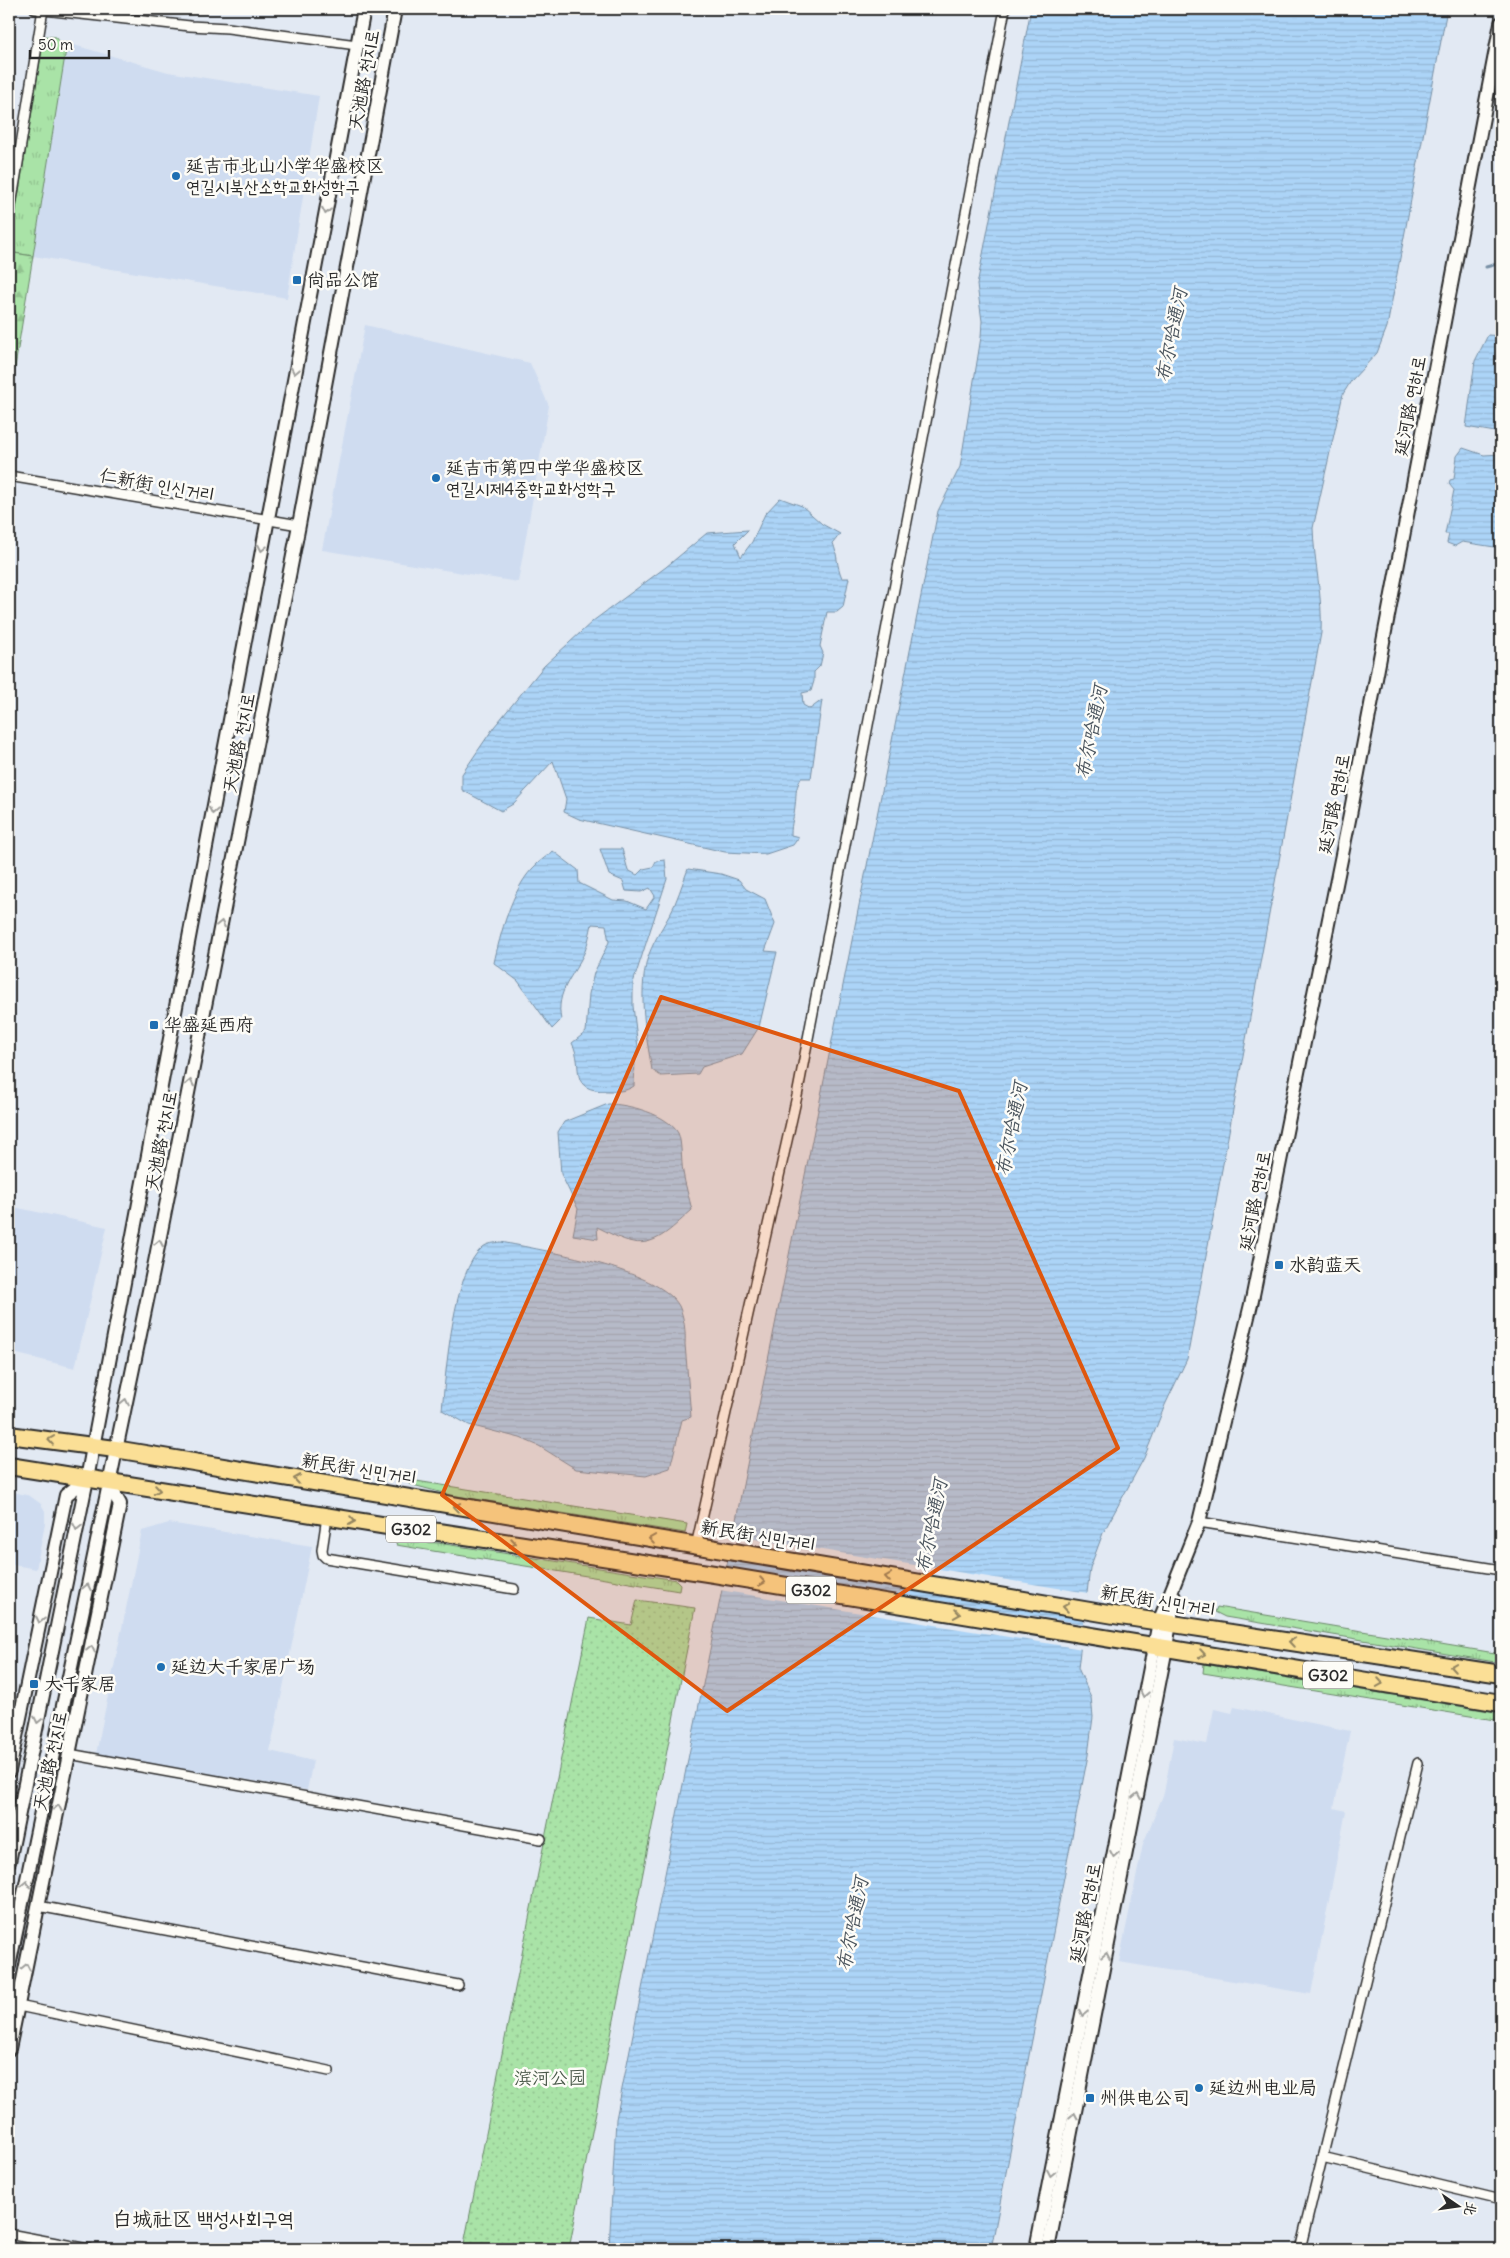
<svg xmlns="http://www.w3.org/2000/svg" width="1510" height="2258" font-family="Delius,'LXGW WenKai TC','Poor Story',sans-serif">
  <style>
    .built { fill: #cfdcf0 }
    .grass { fill: url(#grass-tufts); stroke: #6a8769 }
    .forest { fill: url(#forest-firs); stroke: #6a8769 }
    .park { fill: url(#park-dots); stroke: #6a8769 }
    .water { fill: url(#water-rules); stroke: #7890a5 }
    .pier { fill: #e2e9f3 }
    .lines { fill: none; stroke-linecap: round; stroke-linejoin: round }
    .stream { stroke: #7890a5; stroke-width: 3 }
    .street-casing { stroke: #2b2b2b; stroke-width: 12 }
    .secondary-casing { stroke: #2b2b2b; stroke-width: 16 }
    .highway-casing { stroke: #2b2b2b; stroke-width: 20 }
    .street { stroke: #fdfcf7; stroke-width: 9 }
    .secondary { stroke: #fdfcf7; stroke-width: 12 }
    .highway { stroke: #fbdf96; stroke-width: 16 }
    .oneway { stroke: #9e9e9b }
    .oneway2 { stroke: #938560 }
    .marked { fill: #df570e; fill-opacity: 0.2; stroke: #df570e; stroke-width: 4; stroke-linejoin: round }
    .poi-dot { fill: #1f6fb2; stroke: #fdfcf7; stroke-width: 2 }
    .labels { text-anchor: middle; stroke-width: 5; stroke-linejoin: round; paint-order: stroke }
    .shield { fill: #fdfcf7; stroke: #6a6a68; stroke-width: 1 }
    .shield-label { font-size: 16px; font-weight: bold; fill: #2b2b2b }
    .street-label { font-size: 18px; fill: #2b2b2b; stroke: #fdfcf7 }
    .poi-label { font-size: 18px; fill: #2b2b2b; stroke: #fdfcf7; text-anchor: start }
    .park-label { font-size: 18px; fill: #4a594a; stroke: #fdfcf7 }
    .water-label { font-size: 19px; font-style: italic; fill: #4b555e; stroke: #fdfcf7 }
    .quarter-label { font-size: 20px; fill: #2b2b2b; stroke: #fdfcf7 }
  </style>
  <defs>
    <pattern id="grass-tufts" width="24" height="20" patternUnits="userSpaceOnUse" patternTransform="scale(1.25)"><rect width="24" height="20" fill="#a9e3a7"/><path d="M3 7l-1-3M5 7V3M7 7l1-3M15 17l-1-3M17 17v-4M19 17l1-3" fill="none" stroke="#92c390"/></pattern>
    <pattern id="forest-firs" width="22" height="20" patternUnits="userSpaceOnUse" patternTransform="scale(1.25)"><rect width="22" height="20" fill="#a9e3a7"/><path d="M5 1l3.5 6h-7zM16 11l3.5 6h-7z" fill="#92c390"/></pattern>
    <pattern id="park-dots" width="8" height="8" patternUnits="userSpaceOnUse" patternTransform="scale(1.25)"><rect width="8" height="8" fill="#a9e3a7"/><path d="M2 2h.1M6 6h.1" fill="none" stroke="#92c390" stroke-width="1.8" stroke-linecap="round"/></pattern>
    <pattern id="water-rules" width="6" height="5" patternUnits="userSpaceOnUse" patternTransform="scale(1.25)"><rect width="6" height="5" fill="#acd4f7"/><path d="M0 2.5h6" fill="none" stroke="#94b6d4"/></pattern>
  </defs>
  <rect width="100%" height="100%" fill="#e2e9f3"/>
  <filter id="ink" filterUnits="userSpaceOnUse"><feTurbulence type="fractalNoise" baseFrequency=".02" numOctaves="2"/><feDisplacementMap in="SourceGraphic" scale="10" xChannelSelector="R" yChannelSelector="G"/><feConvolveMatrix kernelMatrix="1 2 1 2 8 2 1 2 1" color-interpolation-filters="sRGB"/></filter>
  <g filter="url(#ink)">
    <!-- built -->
    <g class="built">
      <polygon points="67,43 168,72 319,96 287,298 33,256"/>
      <polygon points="365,325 530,363 549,406 518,582 322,550"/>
      <polygon points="9,1206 107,1227 75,1368 9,1352"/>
      <polygon points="9,1491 30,1496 41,1504 45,1511 45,1524 36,1569 9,1564"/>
      <polygon points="169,1523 312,1546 270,1751 313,1761 307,1790 96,1754 142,1531"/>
      <polygon points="1234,1707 1350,1731 1334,1808 1346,1811 1311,1994 1119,1962 1143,1844 1164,1793 1174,1738 1207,1744 1214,1709 1232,1713"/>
    </g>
    <!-- grass -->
    <g class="grass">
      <polygon points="44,36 56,37 60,42 67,43 33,256 9,252"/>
      <polygon points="410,1480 687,1524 685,1533 451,1495 409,1484"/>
      <polygon points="397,1541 438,1543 676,1580 680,1584 679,1591 396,1545"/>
      <polygon points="1217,1607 1501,1654 1501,1663 1225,1617 1215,1612"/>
      <polygon points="1204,1664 1501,1713 1501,1721 1203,1673"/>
    </g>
    <!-- forest -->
    <polygon class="forest" points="14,253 33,256 9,404 9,286"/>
    <!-- park -->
    <polygon class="park" points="637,1600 695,1608 569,2249 463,2249 589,1618 631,1625"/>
    <!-- water -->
    <g class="water">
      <path d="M1031,9H1447L1387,327L1377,353L1351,381L1343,394L1313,528C1314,563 1323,597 1321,633L1187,1359L1165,1405L1144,1458L1103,1533L1090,1568L1078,1668L1091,1697L1093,1717L1088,1755L991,2249H609L616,2119L938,511L960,467L981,337L982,321L977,285Z"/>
      <polygon points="1488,335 1501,336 1501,433 1466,427 1475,361"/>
      <polygon points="1463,448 1484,455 1501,454 1501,548 1462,542 1455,546 1447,543 1449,534 1445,534 1454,490 1449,484 1450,480 1454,479 1457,456"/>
      <path d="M780,498L802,506L822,524L840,534L833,543C838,556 836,564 842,578H849L843,607L837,612H827L820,646L823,653L820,666L814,672V681L811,691L802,693L803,705L810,709L822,700L811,778H801C794,792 797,793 795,806C794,818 791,822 791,835L799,837L793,845L766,854L725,852L579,819L564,812L566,799L553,761L513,804L501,811L462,790V774L494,727L544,666L593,621L666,567L707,533L748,530L735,543L741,557L752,542L765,514Z"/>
      <path d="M600,849H622L628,870L637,875L643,869L653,867L656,861L665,860L667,879L633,983V1006L638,1047L635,1060L634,1086C625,1092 619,1091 608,1091C566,1091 585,1068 572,1043L586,1032L589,994L594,973L609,942L606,925L592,924C590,933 588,943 585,951C574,976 555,991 561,1020L552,1029L518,981L494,963C500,935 512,890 532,869C538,862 546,857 553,851L578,870L579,883L613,900L627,901L646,909L655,896L650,888L641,892L626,891L623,881L609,875Z"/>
      <path d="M688,869L721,874L739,880L746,889L765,899L775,924L765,951L777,952L759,1027L742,1054L702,1067L698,1074L661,1076L652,1070C646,1035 638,996 647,960C652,944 661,930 669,916C677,902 682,884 688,869Z"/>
      <path d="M608,1104C628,1104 667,1114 678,1133C682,1141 681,1162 683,1172C685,1185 689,1197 692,1210C676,1224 657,1247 633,1242C621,1240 608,1232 597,1227L598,1239L573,1235L578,1209L561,1174L558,1132L564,1122Z"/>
      <path d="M501,1242C541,1250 659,1269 679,1306C684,1317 686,1332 685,1344L691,1417L682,1420L670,1468L646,1476L576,1469L539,1446L520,1438L469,1425L442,1410C446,1372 453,1270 483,1247C488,1243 495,1243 501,1242Z"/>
    </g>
    <!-- pier -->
    <g class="pier">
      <polygon points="730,1535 1088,1593 1086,1618 725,1559"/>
      <polygon points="724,1566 1085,1624 1082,1649 719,1590"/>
    </g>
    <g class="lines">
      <!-- stream -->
      <polyline class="stream" points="1486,267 1501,263"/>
      <defs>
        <g id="street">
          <polyline points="35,9 190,26 228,28 357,45"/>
          <polyline points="9,218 43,9"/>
          <polyline points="9,476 299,525"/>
          <polyline points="327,1517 322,1550 323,1555 326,1558 514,1589"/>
          <polyline points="1199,1522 1501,1570"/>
          <polyline points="696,1546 797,1096 1005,9"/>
          <polyline points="69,1754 541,1839"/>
          <polyline points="38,1906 458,1985"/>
          <polyline points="9,2004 329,2071"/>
          <polyline points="1322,2157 1501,2200"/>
          <polyline points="9,2234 88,2249"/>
          <polyline points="1300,2249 1418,1763"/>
        </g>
        <g id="secondary">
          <polyline points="9,1771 66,1495 87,1479"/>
          <polyline points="9,1862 87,1479 364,9"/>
          <polyline points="9,1966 155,1262 299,525 395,9"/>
          <polyline points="9,2049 120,1504 108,1483"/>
          <polyline points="1036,2249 1159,1622 1199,1522 1252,1300 1350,815 1501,23"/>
          <polyline points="1048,2249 1166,1648 1174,1597"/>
        </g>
        <g id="highway">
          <polyline points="9,1435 115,1449 1114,1615 1501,1674"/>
          <polyline points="9,1466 400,1528 439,1532 714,1574 1501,1703"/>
        </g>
      </defs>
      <!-- street casing -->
      <use href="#street" class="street-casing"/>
      <!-- secondary casing -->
      <use href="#secondary" class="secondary-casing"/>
      <!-- highway casing -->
      <use href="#highway" class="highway-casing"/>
      <!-- street -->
      <use href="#street" class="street"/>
      <!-- secondary -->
      <use href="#secondary" class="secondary"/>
      <!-- highway -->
      <use href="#highway" class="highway"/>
    </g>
    <!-- one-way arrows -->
    <defs><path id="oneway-chevron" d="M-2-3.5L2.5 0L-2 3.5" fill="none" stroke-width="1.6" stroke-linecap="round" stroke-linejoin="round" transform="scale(1.25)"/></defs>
    <g class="oneway">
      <use href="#oneway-chevron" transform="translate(326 211) rotate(101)"/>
      <use href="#oneway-chevron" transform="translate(295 371) rotate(101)"/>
      <use href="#oneway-chevron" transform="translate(262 548) rotate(101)"/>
      <use href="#oneway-chevron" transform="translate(213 811) rotate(101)"/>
      <use href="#oneway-chevron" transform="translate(221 924) rotate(-79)"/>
      <use href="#oneway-chevron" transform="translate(190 1083) rotate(-79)"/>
      <use href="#oneway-chevron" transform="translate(159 1243) rotate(-79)"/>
      <use href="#oneway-chevron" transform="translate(125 1402) rotate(-78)"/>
      <use href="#oneway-chevron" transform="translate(77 1527) rotate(102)"/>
      <use href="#oneway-chevron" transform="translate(87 1587) rotate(-78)"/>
      <use href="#oneway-chevron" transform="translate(40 1620) rotate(102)"/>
      <use href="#oneway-chevron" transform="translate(91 1649) rotate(-78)"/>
      <use href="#oneway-chevron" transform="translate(1144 1694) rotate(101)"/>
      <use href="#oneway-chevron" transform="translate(38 1720) rotate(102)"/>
      <use href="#oneway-chevron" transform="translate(1137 1796) rotate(-79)"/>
      <use href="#oneway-chevron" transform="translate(58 1808) rotate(-78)"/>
      <use href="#oneway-chevron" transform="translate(1114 1854) rotate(100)"/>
      <use href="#oneway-chevron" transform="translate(26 1884) rotate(-78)"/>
      <use href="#oneway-chevron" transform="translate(1106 1956) rotate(-79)"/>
      <use href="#oneway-chevron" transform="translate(26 1967) rotate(-78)"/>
      <use href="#oneway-chevron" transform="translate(1083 2013) rotate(101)"/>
      <use href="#oneway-chevron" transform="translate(1074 2116) rotate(-79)"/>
      <use href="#oneway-chevron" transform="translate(1051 2173) rotate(101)"/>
    </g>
    <g class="oneway2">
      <use href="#oneway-chevron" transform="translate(51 1440) rotate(-172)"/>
      <use href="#oneway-chevron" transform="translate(297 1479) rotate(-171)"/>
      <use href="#oneway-chevron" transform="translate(157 1490) rotate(9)"/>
      <use href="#oneway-chevron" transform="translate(457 1507) rotate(-171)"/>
      <use href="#oneway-chevron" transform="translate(352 1521) rotate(9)"/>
      <use href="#oneway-chevron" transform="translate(652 1539) rotate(-171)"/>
      <use href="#oneway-chevron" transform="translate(513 1543) rotate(9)"/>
      <use href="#oneway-chevron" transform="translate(888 1577) rotate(-171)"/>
      <use href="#oneway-chevron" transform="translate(762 1582) rotate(9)"/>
      <use href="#oneway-chevron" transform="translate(1066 1607) rotate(-171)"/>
      <use href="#oneway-chevron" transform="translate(957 1614) rotate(9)"/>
      <use href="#oneway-chevron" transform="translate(1292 1642) rotate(-171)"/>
      <use href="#oneway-chevron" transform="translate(1202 1654) rotate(9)"/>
      <use href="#oneway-chevron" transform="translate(1453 1667) rotate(-171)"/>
      <use href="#oneway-chevron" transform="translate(1380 1683) rotate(9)"/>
    </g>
  </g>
  <!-- marked area -->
  <path class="marked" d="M661,997L959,1091L1118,1448L727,1711L442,1495Z"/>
  <!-- markers -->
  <g class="poi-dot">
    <circle cx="176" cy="176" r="5"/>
    <rect x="292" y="275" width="10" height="10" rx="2.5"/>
    <circle cx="436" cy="478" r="5"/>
    <rect x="149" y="1020" width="10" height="10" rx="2.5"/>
    <rect x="1274" y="1260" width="10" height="10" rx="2.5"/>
    <circle cx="161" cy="1667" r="5"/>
    <rect x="29" y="1679" width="10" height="10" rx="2.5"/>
    <circle cx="1199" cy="2088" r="5"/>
    <rect x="1085" y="2093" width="10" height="10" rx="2.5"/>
  </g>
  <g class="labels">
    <!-- shield labels -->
    <g class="shield">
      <rect x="386" y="1515.5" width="50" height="27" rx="4"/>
      <rect x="786" y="1576.5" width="50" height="27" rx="4"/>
      <rect x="1303" y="1661.5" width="50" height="27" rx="4"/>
    </g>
    <g class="shield-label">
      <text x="411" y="1535">G302</text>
      <text x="811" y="1596">G302</text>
      <text x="1328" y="1681">G302</text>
    </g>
    <!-- street labels -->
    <g class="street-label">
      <text transform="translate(364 80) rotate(-80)" y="6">天池路 천지로</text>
      <text transform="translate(1410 406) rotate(-79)" y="6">延河路 연하로</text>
      <text transform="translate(157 485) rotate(10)" y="6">仁新街 인신거리</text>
      <text transform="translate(239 743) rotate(-79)" y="6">天池路 천지로</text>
      <text transform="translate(1334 804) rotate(-79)" y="6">延河路 연하로</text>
      <text transform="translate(161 1141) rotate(-79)" y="6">天池路 천지로</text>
      <text transform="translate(1255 1201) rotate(-79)" y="6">延河路 연하로</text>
      <text transform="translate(359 1469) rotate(9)" y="6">新民街 신민거리</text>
      <text transform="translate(758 1536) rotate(9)" y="6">新民街 신민거리</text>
      <text transform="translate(1158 1601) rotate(9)" y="6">新民街 신민거리</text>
      <text transform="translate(50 1761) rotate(-78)" y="6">天池路 천지로</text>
      <text transform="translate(1085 1913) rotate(-79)" y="6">延河路 연하로</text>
    </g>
    <!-- poi labels -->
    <g class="poi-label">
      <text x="186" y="172">延吉市北山小学华盛校区<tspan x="186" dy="21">연길시북산소학교화성학구</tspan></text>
      <text x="307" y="286">尚品公馆</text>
      <text x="446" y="474">延吉市第四中学华盛校区<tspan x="446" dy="21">연길시제4중학교화성학구</tspan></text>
      <text x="164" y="1031">华盛延西府</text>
      <text x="1289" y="1271">水韵蓝天</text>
      <text x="171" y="1673">延边大千家居广场</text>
      <text x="44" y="1690">大千家居</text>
      <text x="1209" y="2094">延边州电业局</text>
      <text x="1100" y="2104">州供电公司</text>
    </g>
    <!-- park labels -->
    <g class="park-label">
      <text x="550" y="2084">滨河公园</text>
    </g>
    <!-- water labels -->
    <g class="water-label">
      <text transform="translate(1171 335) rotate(-79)" y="7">布尔哈通河</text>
      <text transform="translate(1091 732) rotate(-79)" y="7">布尔哈通河</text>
      <text transform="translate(1011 1129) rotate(-79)" y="7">布尔哈通河</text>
      <text transform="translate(931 1526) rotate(-79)" y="7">布尔哈通河</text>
      <text transform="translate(852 1924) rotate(-79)" y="7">布尔哈通河</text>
    </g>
    <!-- quarter labels -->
    <g class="quarter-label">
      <text x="203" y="2226">白城社区 백성사회구역</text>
    </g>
  </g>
  <!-- margin -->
  <rect width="1510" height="2258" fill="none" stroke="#fdfcf7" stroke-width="30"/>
  <rect x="15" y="15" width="1480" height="2228" fill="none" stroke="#2b2b2b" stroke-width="2" filter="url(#ink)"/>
  <!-- north arrow -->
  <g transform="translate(1458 2206) rotate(103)" stroke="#fdfcf7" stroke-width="4" paint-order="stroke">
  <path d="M0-4L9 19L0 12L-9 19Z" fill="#2b2b2b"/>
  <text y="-8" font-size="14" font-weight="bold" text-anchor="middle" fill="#2b2b2b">北</text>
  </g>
  <!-- scale -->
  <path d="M30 50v8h79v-8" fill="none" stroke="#2b2b2b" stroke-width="2.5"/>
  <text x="38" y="50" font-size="15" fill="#2b2b2b" stroke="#fdfcf7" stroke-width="4" paint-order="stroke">50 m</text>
</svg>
